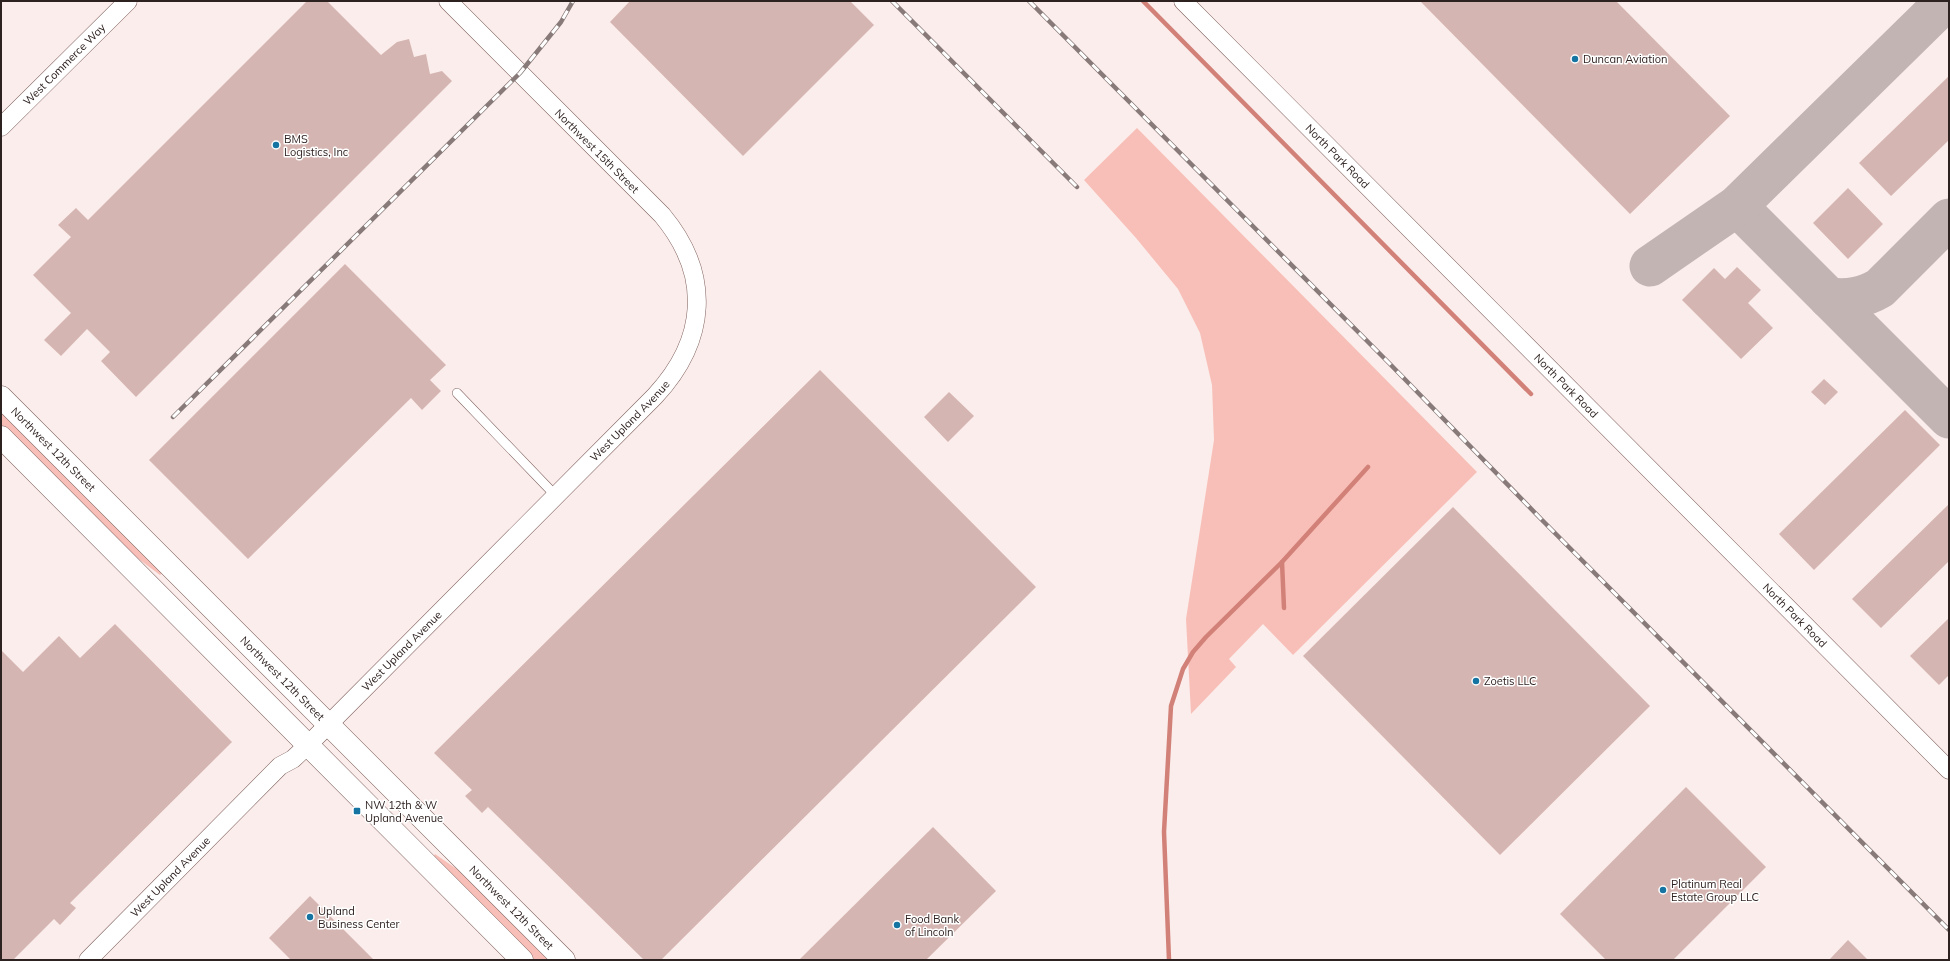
<svg xmlns="http://www.w3.org/2000/svg" width="1950" height="961" font-family="Mulish,sans-serif">
  <style>
    .green { fill: #f8bfb8 }
    .lines { fill: none; stroke-linecap: round; stroke-linejoin: round }
    .stream { stroke: #d28178; stroke-width: 4.5 }
    .taxiway { stroke: #c1b4b2; stroke-width: 41 }
    .building { fill: #d5b5b1 }
    .lane-casing { stroke: #7e615d; stroke-width: 10 }
    .street-casing { stroke: #7e615d; stroke-width: 19 }
    .secondary-casing { stroke: #7e615d; stroke-width: 23 }
    .lane { stroke: #fff; stroke-width: 9 }
    .street { stroke: #fff; stroke-width: 18 }
    .secondary { stroke: #fff; stroke-width: 22 }
    .rail-casing { stroke: #877a78; stroke-width: 4.5 }
    .rail { stroke: #fff; stroke-width: 3; stroke-dasharray: 9; stroke-linecap: butt }
    .poi-dot { fill: #1674a2; stroke: #fff; stroke-width: 1.5 }
    .labels { text-anchor: middle; stroke-width: 3; stroke-linejoin: round; paint-order: stroke }
    .poi-label { font-size: 11px; fill: #2e2220; stroke: #fff; text-anchor: start }
    .street-label { font-size: 11px; fill: #2e2220; stroke: #fff }
  </style>
  <rect width="100%" height="100%" fill="#fbedeb"/>
  <!-- green -->
  <g class="green">
    <polygon points="1137,128 1477,472 1293,655 1263,624 1229,659 1236,667 1191,714 1186,619 1214,440 1212,385 1200,333 1178,289 1136,238 1084,180"/>
    <polygon points="1,412 162,573 160,575 124,548 1,427"/>
    <polygon points="435,854 464,874 551,960 535,960 433,858"/>
  </g>
  <g class="lines">
    <!-- stream -->
    <g class="stream">
      <polyline points="1143,1 1531,394"/>
      <polyline points="1282,562 1284,608"/>
      <polyline points="1169,960 1164,832 1171,706 1183,669 1193,652 1206,637 1282,562 1368,467"/>
    </g>
    <!-- taxiway -->
    <g class="taxiway">
      <polyline points="1737,206 1949,418"/>
      <polyline points="1650,266 1737,206 1946,1"/>
      <path d="M1829,298C1848,300 1863,298 1880,288L1949,219"/>
    </g>
  </g>
  <!-- building -->
  <g class="building">
    <polygon points="307,1 327,1 381,55 397,42 409,39 414,57 426,54 430,74 442,71 452,81 136,397 101,361 110,352 87,329 61,356 44,340 71,313 33,275 71,237 58,225 76,208 88,220"/>
    <polygon points="630,1 850,1 874,25 743,156 610,22"/>
    <polygon points="1420,1 1616,1 1730,116 1630,214"/>
    <polygon points="1949,76 1949,140 1891,196 1859,163"/>
    <polygon points="1848,188 1883,224 1848,259 1813,223"/>
    <polygon points="345,264 446,365 430,380 441,391 422,410 411,398 248,559 149,460"/>
    <polygon points="1737,267 1761,290 1748,303 1773,328 1741,359 1682,300 1714,268 1725,279"/>
    <polygon points="820,370 1036,587 661,960 644,960 488,807 482,813 465,796 472,790 434,753"/>
    <polygon points="1824,379 1838,392 1825,405 1811,392"/>
    <polygon points="949,392 974,416 948,442 924,417"/>
    <polygon points="1905,410 1940,445 1814,570 1779,534"/>
    <polygon points="1949,504 1949,561 1881,628 1852,599"/>
    <polygon points="1453,507 1650,706 1500,855 1303,656"/>
    <polygon points="1949,618 1949,675 1939,685 1910,656"/>
    <polygon points="115,624 232,742 70,903 76,908 60,925 54,919 13,960 1,960 1,650 23,672 59,636 80,658"/>
    <polygon points="1686,787 1766,867 1673,960 1606,960 1560,914"/>
    <polygon points="933,827 996,891 926,960 799,960"/>
    <polygon points="310,896 374,960 291,960 269,938"/>
    <polygon points="1848,940 1868,960 1829,960"/>
  </g>
  <g class="lines">
    <defs>
      <polyline id="lane" points="457,393 556,496"/>
      <g id="street">
        <path id="s1" d="M1183,1L1949,770"/>
        <path id="s2" d="M1,127L128,1"/>
        <path id="s3" d="M88,960L280,766L293,759L309,744L655,396C707,340 712,275 662,215L448,1"/>
      </g>
      <g id="secondary">
        <path id="s4" d="M1,397L564,960"/>
        <polyline points="1,437 522,960"/>
      </g>
    </defs>
    <!-- lane casing -->
    <use href="#lane" class="lane-casing"/>
    <!-- street casing -->
    <use href="#street" class="street-casing"/>
    <!-- secondary casing -->
    <use href="#secondary" class="secondary-casing"/>
    <!-- lane -->
    <use href="#lane" class="lane"/>
    <!-- street -->
    <use href="#street" class="street"/>
    <!-- secondary -->
    <use href="#secondary" class="secondary"/>
    <defs>
      <g id="rail">
        <polyline points="892,1 1077,187"/>
        <polyline points="1029,1 1389,363 1542,520 1949,930"/>
        <polyline points="173,417 520,73 561,22 573,1"/>
      </g>
    </defs>
    <!-- rail casing -->
    <use href="#rail" class="rail-casing"/>
    <!-- rail -->
    <use href="#rail" class="rail"/>
  </g>
  <!-- markers -->
  <g class="poi-dot">
    <circle cx="1575" cy="59" r="4"/>
    <circle cx="276" cy="145" r="4"/>
    <circle cx="1476" cy="681" r="4"/>
    <rect x="353" y="807" width="8" height="8" rx="2"/>
    <circle cx="1663" cy="890" r="4"/>
    <circle cx="310" cy="917" r="4"/>
    <circle cx="897" cy="925" r="4"/>
  </g>
  <g class="labels">
    <!-- poi labels -->
    <g class="poi-label">
      <text x="1583" y="63">Duncan Aviation</text>
      <text x="284" y="143">BMS<tspan x="284" dy="13">Logistics, Inc</tspan></text>
      <text x="1484" y="685">Zoetis LLC</text>
      <text x="365" y="809">NW 12th &amp; W<tspan x="365" dy="13">Upland Avenue</tspan></text>
      <text x="1671" y="888">Platinum Real<tspan x="1671" dy="13">Estate Group LLC</tspan></text>
      <text x="318" y="915">Upland<tspan x="318" dy="13">Business Center</tspan></text>
      <text x="905" y="923">Food Bank<tspan x="905" dy="13">of Lincoln</tspan></text>
    </g>
    <!-- street labels -->
    <g class="street-label">
      <text dy="4" stroke="none"><textPath href="#s2" startOffset="89">West Commerce Way</textPath></text>
      <text transform="translate(597 151) rotate(45)" y="4">Northwest 15th Street</text>
      <text dy="4" stroke="none"><textPath href="#s1" startOffset="219">North Park Road</textPath></text>
      <text dy="4" stroke="none"><textPath href="#s1" startOffset="543">North Park Road</textPath></text>
      <text dy="4" stroke="none"><textPath href="#s3" startOffset="765">West Upland Avenue</textPath></text>
      <text dy="4" stroke="none"><textPath href="#s4" startOffset="74">Northwest 12th Street</textPath></text>
      <text dy="4" stroke="none"><textPath href="#s1" startOffset="867">North Park Road</textPath></text>
      <text dy="4" stroke="none"><textPath href="#s3" startOffset="441">West Upland Avenue</textPath></text>
      <text dy="4" stroke="none"><textPath href="#s4" startOffset="398">Northwest 12th Street</textPath></text>
      <text dy="4" stroke="none"><textPath href="#s3" startOffset="117">West Upland Avenue</textPath></text>
      <text dy="4" stroke="none"><textPath href="#s4" startOffset="722">Northwest 12th Street</textPath></text>
    </g>
  </g>
  <!-- border -->
  <rect width="1950" height="961" fill="none" stroke="#2e2220" stroke-width="4"/>
</svg>
